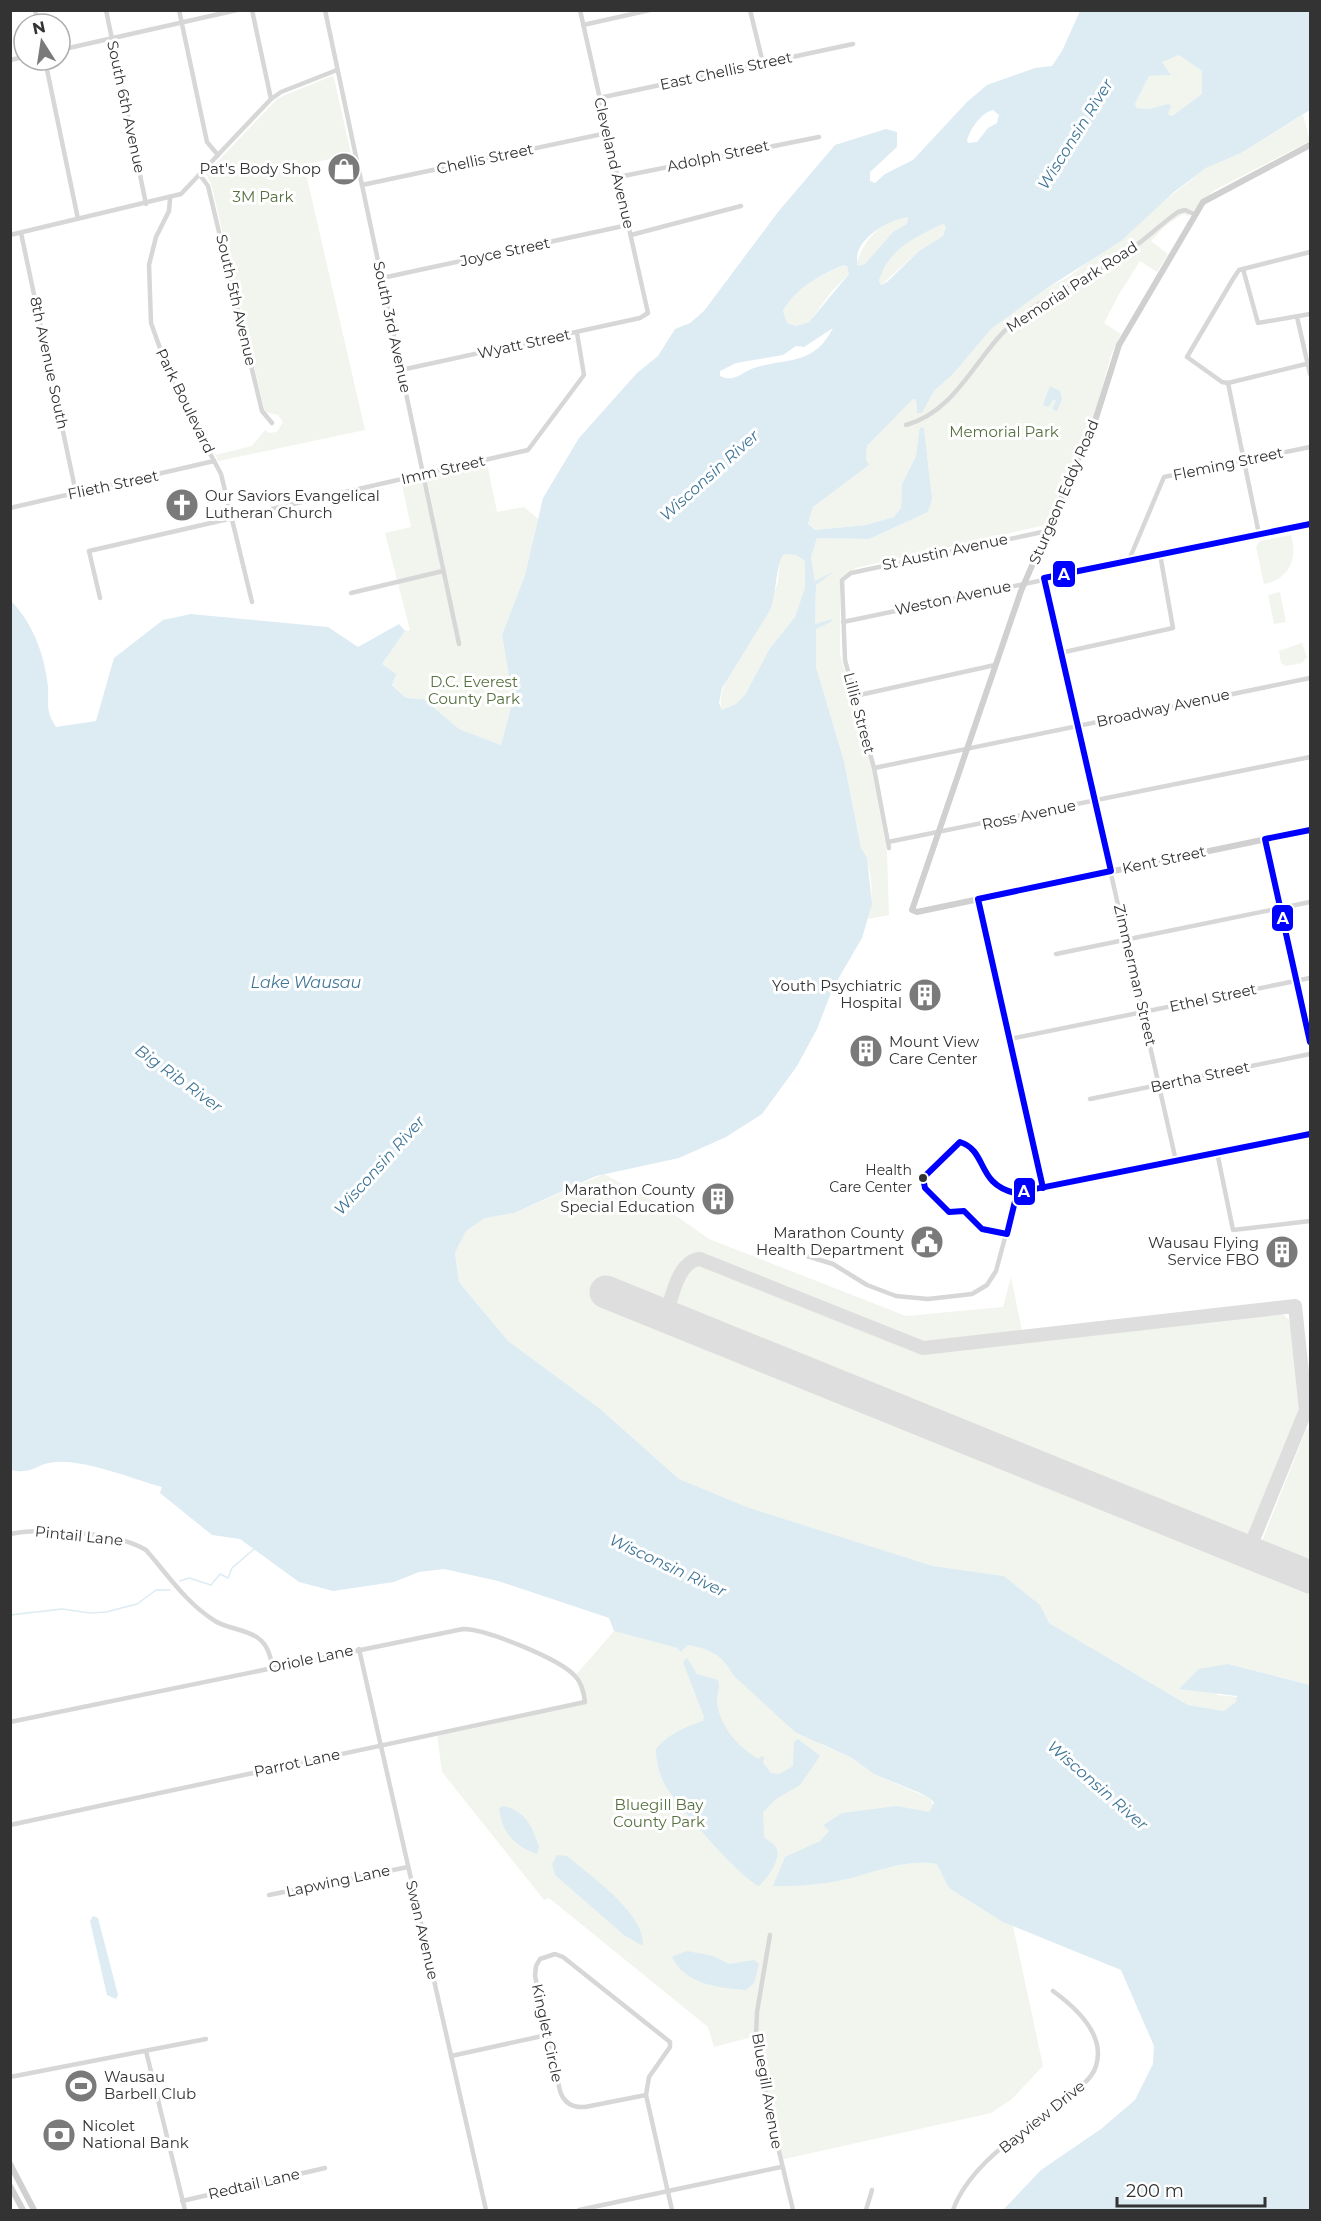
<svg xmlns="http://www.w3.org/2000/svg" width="1321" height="2221" font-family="Montserrat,sans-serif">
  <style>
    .green { fill: #f1f5ed }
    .water { fill: #ddebf3; fill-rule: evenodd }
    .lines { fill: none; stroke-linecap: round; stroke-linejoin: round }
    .stream { stroke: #ddebf3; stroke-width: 1.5 }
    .taxiway { stroke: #dedede; stroke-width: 14 }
    .runway { stroke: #dedede; stroke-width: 33 }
    .street { stroke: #d7d7d7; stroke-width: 4.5 }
    .secondary { stroke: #d0d0d0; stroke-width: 6 }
    .bus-1-casing { stroke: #fff; stroke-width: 10 }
    .bus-1 { stroke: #00f; stroke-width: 6 }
    .bus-dot { fill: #333; stroke: #fff; stroke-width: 2 }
    .labels { text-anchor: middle; stroke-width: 6; stroke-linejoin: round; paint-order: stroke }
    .bus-label { font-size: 14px; fill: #333; stroke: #fff; text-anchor: end }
    .street-label { font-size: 15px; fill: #333; stroke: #fff }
    .poi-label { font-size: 15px; fill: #333; stroke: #fff; text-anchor: end }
    .park-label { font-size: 15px; fill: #56703f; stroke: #fff }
    .water-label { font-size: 16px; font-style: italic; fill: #3f7597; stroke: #fff }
    .line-badge { stroke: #fff; stroke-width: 2 }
    .badge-label { font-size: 16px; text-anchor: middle; font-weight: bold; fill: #fff }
  </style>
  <rect width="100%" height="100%" fill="#fff"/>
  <!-- green -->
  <g class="green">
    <polygon points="1179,55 1202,71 1202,94 1172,116 1168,114 1168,104 1149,109 1137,108 1135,104 1149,76 1171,75 1162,62"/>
    <polygon points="332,76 334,78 351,154 304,165 365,430 218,461 216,455 252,446 265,430 269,433 277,432 283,422 278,415 265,412 211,183 206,174 278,98"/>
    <path d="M1303,115L1310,141L1213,191L1188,216L1183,214L1165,226L1151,241L1168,254L1157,272L1140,261L1118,296L1104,323L1121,334L1111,355L1095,414L1045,525L856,568L840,578V654L871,763L887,853L889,915L868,919C874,898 873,867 861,848L844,761L816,667V628L831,622L832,619L815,625L816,585L832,573L815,581L811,557L817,538L869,539L928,512L930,481L924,428L919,431L916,456L902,484L901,509L894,517L866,525L815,530L808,525L813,507L869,465L866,459L867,446L913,399L916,400L917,413H922L934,391L954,373L991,329L1047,288L1070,276L1206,168L1241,153Z"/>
    <path d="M908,217L907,224L893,232L865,264L858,266L857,261C867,236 881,222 908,217Z"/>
    <path d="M943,224L946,227L943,236L919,251L881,285L879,281C889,249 913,237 943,224Z"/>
    <path d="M843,265L847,266L849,274L832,291L809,322L796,326L787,323L783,311C796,288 820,275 843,265Z"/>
    <polygon points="487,463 497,512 524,507 538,519 525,575 502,635 513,700 501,745 459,729 424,699 406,698 392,684 382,664 405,631 410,630 385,533 411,527 401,480 423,475 451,595 427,479 433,475"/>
    <path d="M1291,535C1298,558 1290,579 1264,584L1256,547L1260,541Z"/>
    <path d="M784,554L796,555L805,561V587L795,617L770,648L745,695L737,704L722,710C714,688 745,652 756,631C763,617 772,600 777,585C780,574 777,562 784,554Z"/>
    <polygon points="1280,592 1286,622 1274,624 1268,595"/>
    <polygon points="1302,643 1307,657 1302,663 1286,666 1281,663 1279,651"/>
    <polygon points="604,1174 662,1206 709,1239 906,1316 1003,1307 1011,1277 1022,1331 919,1341 699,1254 682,1259 663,1299 652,1300 611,1283 602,1303 1310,1591 1310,1685 1228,1664 1217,1695 1238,1697 1236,1702 1224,1711 1188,1705 1049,1623 1039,1605 1004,1576 933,1566 748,1508 679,1479 599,1408 508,1341 459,1282 455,1253 466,1231 485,1218 514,1213"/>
    <path d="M699,1265L923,1352L1142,1330L1280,1311L1291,1322L1301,1409L1251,1534L1247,1538H1240L685,1313L677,1305C677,1291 685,1268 699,1265Z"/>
    <polygon points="1310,1426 1310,1567 1266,1549 1262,1541 1306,1430"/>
    <path d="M614,1631L677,1648L681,1652L688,1645C709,1649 723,1655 733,1675L822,1745L852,1758L874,1774L931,1799L934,1808L929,1812L842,1813L824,1824L829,1831L820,1841L786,1857L774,1886C799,1887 827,1884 852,1877C881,1870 907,1859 938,1864L949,1888L1013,1926L1043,2066L1012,2099L991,2113L780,2160L756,2036L714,2047L708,2027L549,1898L544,1900L442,1772L437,1734L584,1702L575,1676Z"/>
  </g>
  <!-- water -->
  <g class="water">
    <path d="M1080,11H1310V110L1241,153L1206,168L1174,192L1121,241L1047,288L991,329L954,373L934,391L922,413H917L916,400L913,399L867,446L866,459L869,465L813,507L808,524L815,530L866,525L894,517L901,508L902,484L916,456L919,431L921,427L924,428L932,499L928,512L869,539L817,538L811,557L815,581L835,571L816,585L815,624L832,619L831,622L816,629V667L844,761L861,848L867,858L872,904L862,938L833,988L817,1029L797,1066L762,1114L726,1137L679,1158L596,1176L514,1213L485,1218L466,1231L455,1253L459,1282L508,1341L599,1408L679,1479L749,1508L933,1566L1004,1576L1040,1605L1049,1623L1188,1705L1224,1711L1236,1702L1237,1696L1179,1689L1199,1669L1228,1664L1310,1685V2210H1003L1041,2170L1101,2129L1135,2100L1153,2064L1154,2046L1121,1970L1003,1922L949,1888L937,1864C907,1859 881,1870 851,1878C827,1884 799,1887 773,1886L785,1857L820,1841L829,1831L823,1825L842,1813L897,1806L929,1812L934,1803L931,1799L920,1793L874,1774L852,1758L795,1732L733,1675C723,1655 709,1649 688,1645L681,1652L677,1648L614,1631L609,1618L498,1581L444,1569L419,1572L394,1582L333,1591L299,1582L240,1539L212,1535L160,1493L162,1487C132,1479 87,1460 56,1462C36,1463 34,1475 11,1470V601C33,623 45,656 48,687C49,706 45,710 56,727L96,721L114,658L163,620L191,614L328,627L358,647L399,624L405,631L382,664L396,674L392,685L406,698L424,699L459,729L501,745L513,700L502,635L525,575L543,498L579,438L637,373L658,356L675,329L690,323L704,311L778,212L835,145L886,129L897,132V147L870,172V181L875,183L885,174L913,160L967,102L987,85L1035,68L1052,66L1062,51ZM1179,55L1202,71V94L1172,116L1168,114L1171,106L1168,104L1149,109L1137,108L1135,104L1149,76L1171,75L1162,62ZM993,110L999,115L997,123L988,128L977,142L968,143L967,140C971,128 981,113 993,110ZM908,217L907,224L893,232L865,264L858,266C850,241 888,220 908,217ZM943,224L946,227L943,236L919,251L887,282L881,285L879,281C888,250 914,237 943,224ZM843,265L847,266L849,274L809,322L796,326L787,323L783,311C796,288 820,275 843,265ZM833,328C813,367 787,357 754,368C742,372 735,383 720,376V371L736,363L783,355L796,346L804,347ZM784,554L796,555L805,561V587L795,617L770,648L745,695L736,704L722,710L719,703L722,688L770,610C777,594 775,565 784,554Z"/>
    <polygon points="1050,386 1060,391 1062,399 1057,411 1052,409 1056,401 1054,399 1048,407 1043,405"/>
    <path d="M687,1658L697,1674L718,1680C721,1688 716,1695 717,1703C720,1727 739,1748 759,1759L761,1756L764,1757L763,1763L771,1773L780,1774L793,1766L794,1742L798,1739L820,1756L800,1785L776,1799L763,1812L764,1837C767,1840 773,1843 775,1846C784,1857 766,1880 759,1886C742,1880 675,1803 665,1785C659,1774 656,1761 656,1749C668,1734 685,1727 703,1721L704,1717L683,1662Z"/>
    <path d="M504,1806C526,1812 532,1826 539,1847L537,1854C514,1846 502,1833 499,1808Z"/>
    <path d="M557,1855L567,1856C589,1875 646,1914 643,1946L624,1935L555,1875L552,1864Z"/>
    <polygon points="93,1916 98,1918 118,1995 116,1999 107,1995 90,1921"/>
    <path d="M687,1951L713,1956L729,1964L754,1960L759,1964L754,1983L746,1990C718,1988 685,1984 672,1957Z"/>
  </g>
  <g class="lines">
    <!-- stream -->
    <g class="stream">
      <polyline points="180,1581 189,1578 211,1585 220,1574 228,1578 232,1568 254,1549"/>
      <polyline points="10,1615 62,1609 90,1613 106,1612 137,1604 156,1590 170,1590"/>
    </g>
    <!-- taxiway -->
    <path class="taxiway" d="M665,1317C672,1299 677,1261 700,1259L923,1348L1295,1306L1306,1410L1248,1552"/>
    <!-- runway -->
    <polyline class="runway" points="606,1292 1310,1577"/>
    <!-- street -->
    <g class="street">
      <polyline points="35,10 38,24"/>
      <polyline points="106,10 146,204"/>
      <polyline points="179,10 207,142 218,155"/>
      <polyline points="252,10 271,99"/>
      <polyline points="325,10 459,644"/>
      <polyline points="750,10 763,63"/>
      <polyline points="583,25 650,10"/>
      <polyline points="60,50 237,10"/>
      <polyline points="10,60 24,57"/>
      <polyline points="45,60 78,219"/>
      <polyline points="599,98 853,44"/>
      <polyline points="200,175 208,186 262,411 272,423"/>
      <polyline points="618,177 819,137"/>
      <polyline points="362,185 607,133"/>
      <polyline points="170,199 169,211 156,237 149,265 151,323 172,382 221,474 252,602"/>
      <polyline points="21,233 76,493"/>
      <polyline points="10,235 181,194 271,99 281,92 337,70"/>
      <polyline points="631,235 741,206"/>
      <polyline points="1243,269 1258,323 1310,314"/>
      <polyline points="382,278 628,225"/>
      <polyline points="1297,317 1310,374"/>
      <polyline points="401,370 640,318 648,313 580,10"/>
      <polyline points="1228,383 1222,382 1187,357 1233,279 1239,270 1310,252"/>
      <polyline points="1228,383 1259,534"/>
      <polyline points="1228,383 1310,363"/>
      <path d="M906,425C950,413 970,370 998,338C1029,302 1080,283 1120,257C1141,244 1158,226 1178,212L1185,210L1194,214"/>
      <polyline points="10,508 214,461"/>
      <polyline points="1129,560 1164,477 1310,447"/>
      <polyline points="1044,578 1176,1161"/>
      <polyline points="351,593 443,571"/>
      <polyline points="100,598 89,551 528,450 584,375 577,333"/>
      <polyline points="843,622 1310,524"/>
      <polyline points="1060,653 1173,628 1160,554"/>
      <polyline points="855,696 995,665"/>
      <polyline points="874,768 1310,678"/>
      <polyline points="1265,839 1310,1042"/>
      <polyline points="888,842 1310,757"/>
      <polyline points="889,848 874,768 845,660 842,580 851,573 1047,531"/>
      <polyline points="1056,954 1310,902"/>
      <polyline points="1010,1039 1310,978"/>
      <polyline points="1090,1099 1310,1054"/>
      <polyline points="1217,1152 1233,1230 1310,1221"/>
      <polyline points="807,1256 833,1264 867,1285 896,1296 928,1299 972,1294 987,1285 996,1271 1017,1193 1043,1188"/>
      <path d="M10,1534C42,1527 119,1533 146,1550C168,1575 186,1603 215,1621C228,1629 246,1629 258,1638C268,1645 270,1656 273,1667"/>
      <polyline points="359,1649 486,2210"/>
      <path d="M10,1722L463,1629C486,1629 560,1659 575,1676C582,1683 584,1693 585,1702L10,1825"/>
      <polyline points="269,1895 408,1867"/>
      <polyline points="770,1935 757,2012 756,2036 767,2101 793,2210"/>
      <polyline points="146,2051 185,2210"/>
      <polyline points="451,2056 547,2035"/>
      <polyline points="10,2077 206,2039"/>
      <path d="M646,2095L585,2107C572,2108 564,2103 560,2091L535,1976L536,1966L540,1959L555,1954L563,1957L670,2042V2047L649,2077L646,2095L672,2210"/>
      <polyline points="182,2201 325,2168"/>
      <polyline points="579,2210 781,2167"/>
      <polyline points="866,2210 872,2190"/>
      <path d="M953,2210C969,2166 1018,2135 1054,2106C1067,2096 1091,2083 1096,2066C1106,2035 1075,2007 1053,1991"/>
    </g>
    <!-- secondary -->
    <g class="secondary">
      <polyline points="1310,145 1203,202 1119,345 1096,418 1021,591 912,910 917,912 1310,830"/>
      <polyline points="978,899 1043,1188 1310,1134"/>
      <polyline points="10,2164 34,2210"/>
      <polyline points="10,2186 23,2210"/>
    </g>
    <defs>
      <g id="bus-1">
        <polyline points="1310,830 1265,839 1310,1042"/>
        <polyline points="1043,1188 978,899 1111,871 1044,578 1310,524"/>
        <path d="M1017,1193L1007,1234L982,1229L964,1211L949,1212L925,1188L923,1178L960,1142C988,1151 976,1184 1015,1193L1310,1134"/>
      </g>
    </defs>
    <!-- bus-1 casing -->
    <use href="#bus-1" class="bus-1-casing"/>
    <!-- bus-1 -->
    <use href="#bus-1" class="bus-1"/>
  </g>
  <!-- icons -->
  <defs>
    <symbol id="shop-disc" viewBox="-11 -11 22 22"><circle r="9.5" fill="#7a7a7a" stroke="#fff"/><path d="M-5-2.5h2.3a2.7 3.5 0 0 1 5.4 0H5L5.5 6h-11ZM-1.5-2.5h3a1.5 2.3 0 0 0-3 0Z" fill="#fff"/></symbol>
    <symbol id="church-disc" viewBox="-11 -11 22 22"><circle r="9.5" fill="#7a7a7a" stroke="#fff"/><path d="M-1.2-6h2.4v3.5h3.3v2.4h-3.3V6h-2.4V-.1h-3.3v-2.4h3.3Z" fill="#fff"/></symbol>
    <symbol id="building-disc" viewBox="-11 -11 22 22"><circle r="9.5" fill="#7a7a7a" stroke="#fff"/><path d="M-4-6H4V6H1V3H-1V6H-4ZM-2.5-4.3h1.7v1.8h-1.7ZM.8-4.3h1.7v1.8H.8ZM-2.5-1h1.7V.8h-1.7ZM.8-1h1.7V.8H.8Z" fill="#fff"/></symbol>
    <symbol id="civic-disc" viewBox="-11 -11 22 22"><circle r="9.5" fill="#7a7a7a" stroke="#fff"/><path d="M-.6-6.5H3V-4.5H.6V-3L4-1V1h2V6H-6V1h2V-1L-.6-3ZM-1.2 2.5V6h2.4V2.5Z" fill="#fff"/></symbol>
    <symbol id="stadium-disc" viewBox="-11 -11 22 22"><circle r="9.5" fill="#7a7a7a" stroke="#fff"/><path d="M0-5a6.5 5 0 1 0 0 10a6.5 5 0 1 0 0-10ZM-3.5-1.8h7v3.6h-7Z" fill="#fff"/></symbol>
    <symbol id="bank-disc" viewBox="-11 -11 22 22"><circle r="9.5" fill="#7a7a7a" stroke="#fff"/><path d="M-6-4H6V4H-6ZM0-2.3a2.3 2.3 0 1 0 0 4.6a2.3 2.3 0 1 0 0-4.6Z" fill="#fff"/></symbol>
  </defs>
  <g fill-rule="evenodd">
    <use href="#shop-disc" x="325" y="150" width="38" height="38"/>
    <use href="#church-disc" x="163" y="486" width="38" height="38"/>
    <use href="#building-disc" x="906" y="976" width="38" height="38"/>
    <use href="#building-disc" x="847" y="1032" width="38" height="38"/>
    <use href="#building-disc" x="699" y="1180" width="38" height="38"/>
    <use href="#civic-disc" x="908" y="1223" width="38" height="38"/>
    <use href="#building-disc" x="1263" y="1233" width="38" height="38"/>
    <use href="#stadium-disc" x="62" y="2067" width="38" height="38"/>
    <use href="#bank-disc" x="40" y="2116" width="38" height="38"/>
  </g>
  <!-- markers -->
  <circle class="bus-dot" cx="923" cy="1178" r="5"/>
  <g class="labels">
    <!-- bus labels -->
    <g class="bus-label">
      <text x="912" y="1175">Health<tspan x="912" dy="17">Care Center</tspan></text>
    </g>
    <!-- street labels -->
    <g class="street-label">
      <text transform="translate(726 71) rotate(-12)" y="5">East Chellis Street</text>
      <text transform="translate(126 107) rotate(78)" y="5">South 6th Avenue</text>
      <text transform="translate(718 156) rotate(-12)" y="5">Adolph Street</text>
      <text transform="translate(485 159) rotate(-12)" y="5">Chellis Street</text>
      <text transform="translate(614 163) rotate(77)" y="5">Cleveland Avenue</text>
      <text transform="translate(505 252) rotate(-12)" y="5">Joyce Street</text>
      <text transform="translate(1072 287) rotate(-33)" y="5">Memorial Park Road</text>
      <text transform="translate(236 300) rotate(77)" y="5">South 5th Avenue</text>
      <text transform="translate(392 327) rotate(78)" y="5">South 3rd Avenue</text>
      <text transform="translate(524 344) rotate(-12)" y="5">Wyatt Street</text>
      <text transform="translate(49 363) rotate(78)" y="5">8th Avenue South</text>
      <text transform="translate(185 401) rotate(64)" y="5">Park Boulevard</text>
      <text transform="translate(1228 464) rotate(-12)" y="5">Fleming Street</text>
      <text transform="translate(443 470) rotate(-13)" y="5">Imm Street</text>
      <text transform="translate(113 485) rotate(-12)" y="5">Flieth Street</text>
      <text transform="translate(1064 492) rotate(-67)" y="5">Sturgeon Eddy Road</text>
      <text transform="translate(945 552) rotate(-12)" y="5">St Austin Avenue</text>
      <text transform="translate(953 598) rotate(-12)" y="5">Weston Avenue</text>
      <text transform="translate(1163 708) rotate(-12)" y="5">Broadway Avenue</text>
      <text transform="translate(859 713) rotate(75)" y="5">Lillie Street</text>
      <text transform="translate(1029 815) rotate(-12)" y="5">Ross Avenue</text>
      <text transform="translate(1164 860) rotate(-12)" y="5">Kent Street</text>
      <text transform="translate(1135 975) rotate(77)" y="5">Zimmerman Street</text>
      <text transform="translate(1213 998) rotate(-12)" y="5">Ethel Street</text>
      <text transform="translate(1200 1077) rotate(-12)" y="5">Bertha Street</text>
      <text transform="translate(79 1536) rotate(6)" y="5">Pintail Lane</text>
      <text transform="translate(311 1659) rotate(-12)" y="5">Oriole Lane</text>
      <text transform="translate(297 1763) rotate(-12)" y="5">Parrot Lane</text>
      <text transform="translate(338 1881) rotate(-12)" y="5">Lapwing Lane</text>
      <text transform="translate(422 1930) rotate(77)" y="5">Swan Avenue</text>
      <text transform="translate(547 2033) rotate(78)" y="5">Kinglet Circle</text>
      <text transform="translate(767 2091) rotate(80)" y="5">Bluegill Avenue</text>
      <text transform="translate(1042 2117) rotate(-39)" y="5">Bayview Drive</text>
      <text transform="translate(254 2184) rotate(-13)" y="5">Redtail Lane</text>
    </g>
    <!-- poi labels -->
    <g class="poi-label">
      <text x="321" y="174">Pat's Body Shop</text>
      <text x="205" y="501" text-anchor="start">Our Saviors Evangelical<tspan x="205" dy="17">Lutheran Church</tspan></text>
      <text x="902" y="991">Youth Psychiatric<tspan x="902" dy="17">Hospital</tspan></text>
      <text x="889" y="1047" text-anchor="start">Mount View<tspan x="889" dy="17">Care Center</tspan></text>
      <text x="695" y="1195">Marathon County<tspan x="695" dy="17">Special Education</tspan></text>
      <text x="904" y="1238">Marathon County<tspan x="904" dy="17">Health Department</tspan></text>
      <text x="1259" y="1248">Wausau Flying<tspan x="1259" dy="17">Service FBO</tspan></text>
      <text x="104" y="2082" text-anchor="start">Wausau<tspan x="104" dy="17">Barbell Club</tspan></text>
      <text x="82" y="2131" text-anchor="start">Nicolet<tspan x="82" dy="17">National Bank</tspan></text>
    </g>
    <!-- park labels -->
    <g class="park-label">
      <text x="263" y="202">3M Park</text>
      <text x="1004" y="437">Memorial Park</text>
      <text x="474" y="687">D.C. Everest<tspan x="474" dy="17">County Park</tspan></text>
      <text x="659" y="1810">Bluegill Bay<tspan x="659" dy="17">County Park</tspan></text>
    </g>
    <!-- water labels -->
    <g class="water-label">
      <text transform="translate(1075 134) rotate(-58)" y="6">Wisconsin River</text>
      <text transform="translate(709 475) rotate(-42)" y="6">Wisconsin River</text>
      <text x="306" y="988">Lake Wausau</text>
      <text transform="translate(179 1078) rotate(36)" y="6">Big Rib River</text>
      <text transform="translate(379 1165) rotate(-48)" y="6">Wisconsin River</text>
      <text transform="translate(668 1565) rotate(25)" y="6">Wisconsin River</text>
      <text transform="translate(1098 1785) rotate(41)" y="6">Wisconsin River</text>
    </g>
  </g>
  <g class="line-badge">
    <rect x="1052" y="560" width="24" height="28" rx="6" fill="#00f"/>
    <rect x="1271" y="904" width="23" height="28" rx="6" fill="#00f"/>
    <rect x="1013" y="1177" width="23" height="29" rx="6" fill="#00f"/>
  </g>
  <g class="badge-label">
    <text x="1064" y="580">A</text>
    <text x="1283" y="924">A</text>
    <text x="1024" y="1197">A</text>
  </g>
  <!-- border -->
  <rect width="1321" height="2221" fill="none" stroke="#333333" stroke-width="24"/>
  <!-- north arrow -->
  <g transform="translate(42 42) rotate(348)"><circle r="28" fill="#ffffff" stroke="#adadad" stroke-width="1.5"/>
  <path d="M0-4.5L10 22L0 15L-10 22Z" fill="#7a7a7a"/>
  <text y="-9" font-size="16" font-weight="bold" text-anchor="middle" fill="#333333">N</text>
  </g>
  <!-- scale -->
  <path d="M1117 2197v9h148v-9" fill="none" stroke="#333333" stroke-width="3"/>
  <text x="1126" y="2197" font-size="18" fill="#333333" stroke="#ffffff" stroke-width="4.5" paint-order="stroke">200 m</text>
</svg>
